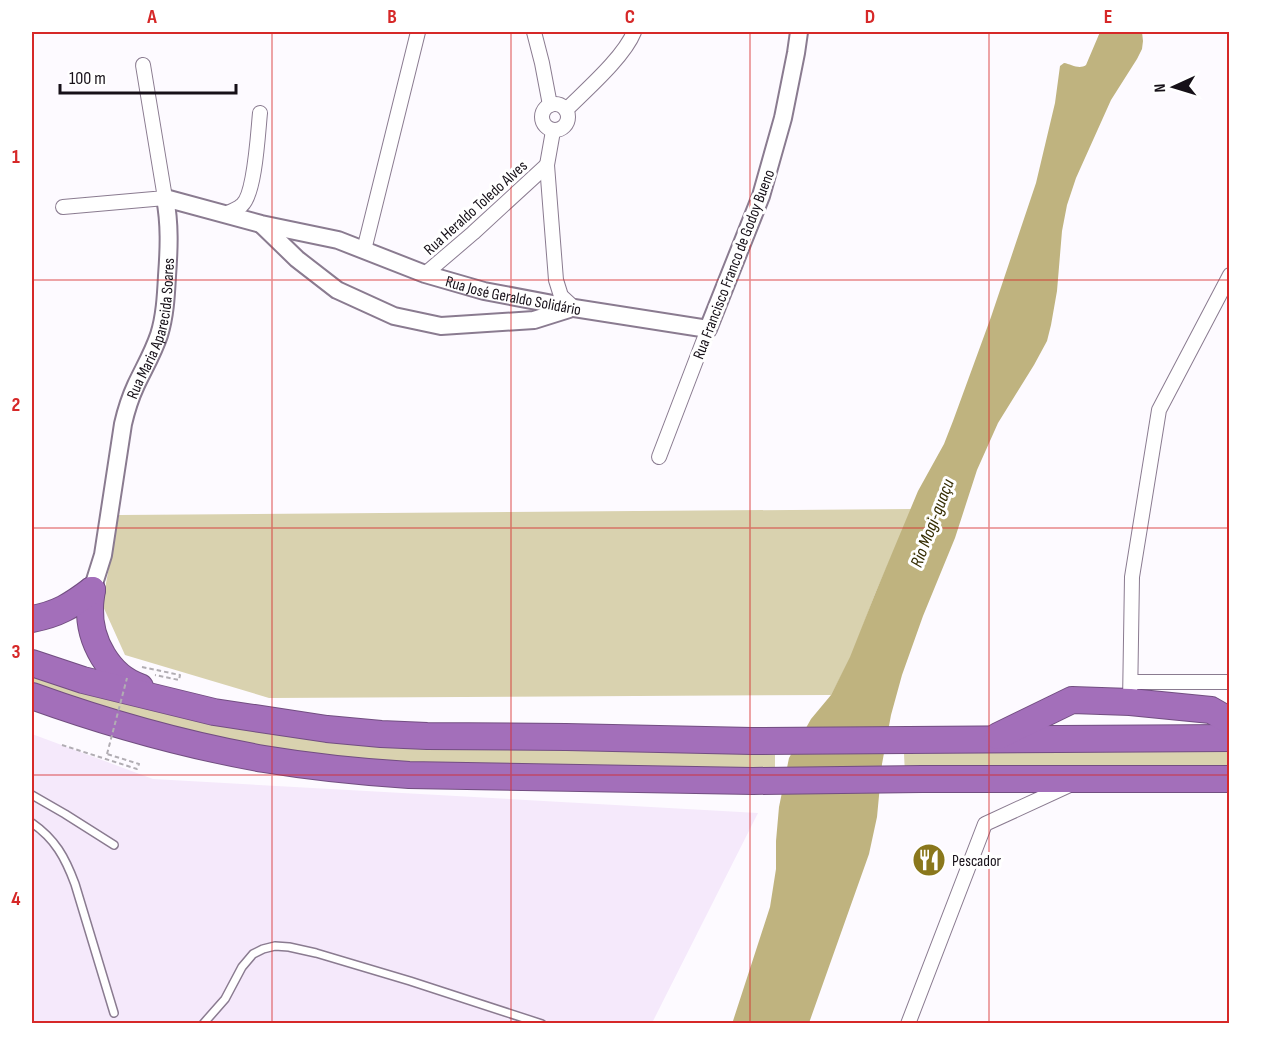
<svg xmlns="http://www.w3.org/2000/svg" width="1261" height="1055" font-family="'Sofia Sans Condensed',sans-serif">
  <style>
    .built { fill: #f5e9fb }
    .green { fill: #d9d2af }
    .water { fill: #bfb37f }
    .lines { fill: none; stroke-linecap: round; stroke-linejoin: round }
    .service-casing { stroke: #8a7b90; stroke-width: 10 }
    .minor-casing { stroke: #8a7b90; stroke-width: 16 }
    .tertiary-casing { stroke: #8a7b90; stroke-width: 20 }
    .motorway-casing { stroke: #724e81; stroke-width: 28 }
    .path { stroke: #b1adb3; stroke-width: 2; stroke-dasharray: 4.5 3; stroke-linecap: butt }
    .service { stroke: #fff; stroke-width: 7 }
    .minor { stroke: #fff; stroke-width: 14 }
    .tertiary { stroke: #fff; stroke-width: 16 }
    .motorway { stroke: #a36fba; stroke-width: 26 }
    .path-bridge { stroke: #b1adb3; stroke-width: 2; stroke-dasharray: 4.5 3; stroke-linecap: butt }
    .grid { fill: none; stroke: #d62828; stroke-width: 1.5; stroke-opacity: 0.55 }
    .labels { text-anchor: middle; stroke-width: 6; stroke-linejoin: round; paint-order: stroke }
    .street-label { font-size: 16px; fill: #161018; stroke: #fff }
    .poi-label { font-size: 16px; fill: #161018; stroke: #fff; text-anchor: start }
    .water-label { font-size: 18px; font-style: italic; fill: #342c00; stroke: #fff }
    .neatline { fill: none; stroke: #d62828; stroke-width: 2 }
    .grid-label { font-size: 20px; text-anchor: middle; font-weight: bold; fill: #d62828 }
  </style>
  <rect width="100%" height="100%" fill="#fdfaff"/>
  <!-- built -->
  <polygon class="built" points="32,734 153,779 758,813 652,1023 32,1023"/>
  <!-- green -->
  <g class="green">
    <polygon points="912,509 875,594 851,657 831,695 269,698 125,655 102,604 119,515"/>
    <polygon points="32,670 129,701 775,755 775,772 441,770 256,750 32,689"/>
    <polygon points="1229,744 1229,771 905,774 904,754"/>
  </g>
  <!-- water -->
  <path class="water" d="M1100,32H1142L1143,41L1142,49L1137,59L1111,100L1076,178L1067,205L1062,231L1057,291L1051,325L1047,341L1034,365L998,423L977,470L955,538L923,616L902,675L891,715L882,764L877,817L869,854L809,1023L732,1024L770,907L776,869V841L779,807L789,758L811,719L831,695L850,657L875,594L918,491L944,444L953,421L991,317L1036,183L1055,103L1060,66L1064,63C1071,64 1079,70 1086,65Z"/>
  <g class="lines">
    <defs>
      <g id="service">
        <polyline points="32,795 65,814 114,845"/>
        <path d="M32,823C55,839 65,857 75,884L114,1013"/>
        <polyline points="203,1024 225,999 242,967 253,954 263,949 275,946 289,947 316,953 410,981 542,1024"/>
      </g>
      <g id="minor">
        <polyline points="534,32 542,63 550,105"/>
        <circle cx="555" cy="117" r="13"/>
        <path d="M566,110C586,90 624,57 634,32"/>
        <polyline points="553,131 547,165 556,280 561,296 574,308"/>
        <polyline points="63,207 165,198 143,65"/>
        <path d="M225,214C230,212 238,209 242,205C255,194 258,132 260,113"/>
        <polyline points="364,250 418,32"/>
        <polyline points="425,274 473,233 547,165"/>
        <polyline points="659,457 708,329"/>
        <polyline points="1131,682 1230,682"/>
        <polyline points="1130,702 1132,577 1159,410 1230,275"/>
        <polyline points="908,1024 985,824 1072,784"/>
      </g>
      <g id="tertiary">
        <polyline points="262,225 297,259 337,290 394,316 441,326 534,320 569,309"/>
        <path id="s1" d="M92,590L103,555L123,424C126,411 130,398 136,385C144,368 153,353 159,335C165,316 166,295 167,276C169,249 170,224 165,198L261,224L338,240L425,274L484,291L574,308L708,329L761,196L783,118L796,53L799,32"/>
      </g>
      <g id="motorway">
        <path d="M92,590C91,596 90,602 90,608C89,641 109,677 140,687"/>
        <path d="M32,619C58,614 71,606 92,590"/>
        <polyline points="32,663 83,680 214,712 327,729 381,734 427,736 566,737 752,741 1230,738"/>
        <path d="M32,696C107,723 185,745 264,759C312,767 361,772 409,775L753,781L922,779H1230"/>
        <polyline points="998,736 1072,700 1130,702 1211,710 1230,721"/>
      </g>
    </defs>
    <!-- service casing -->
    <use href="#service" class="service-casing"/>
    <!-- minor casing -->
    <use href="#minor" class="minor-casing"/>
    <!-- tertiary casing -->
    <use href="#tertiary" class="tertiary-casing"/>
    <!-- motorway casing -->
    <use href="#motorway" class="motorway-casing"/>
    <!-- path -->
    <g class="path">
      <polyline points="142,667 180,675 179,680 155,675"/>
      <polyline points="62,745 137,769 139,764 107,754"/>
    </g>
    <!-- service -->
    <use href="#service" class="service"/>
    <!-- minor -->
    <use href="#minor" class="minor"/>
    <!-- tertiary -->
    <use href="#tertiary" class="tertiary"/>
    <!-- motorway -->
    <use href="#motorway" class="motorway"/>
    <!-- path-bridge -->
    <polyline class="path-bridge" points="107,754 127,678"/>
  </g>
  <!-- grid -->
  <path class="grid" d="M272,32V1024M511,32V1024M750,32V1024M989,32V1024M32,280H1230M32,528H1230M32,775H1230"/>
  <!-- icons -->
  <defs>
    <symbol id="restaurant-disc" viewBox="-11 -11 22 22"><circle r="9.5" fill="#8a771c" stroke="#fff"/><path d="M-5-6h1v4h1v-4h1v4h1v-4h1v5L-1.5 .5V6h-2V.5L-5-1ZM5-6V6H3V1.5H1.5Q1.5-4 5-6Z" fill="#fff"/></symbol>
  </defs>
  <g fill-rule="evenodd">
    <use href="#restaurant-disc" x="910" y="841" width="38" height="38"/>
  </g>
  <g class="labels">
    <!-- street labels -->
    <g class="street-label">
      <text transform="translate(475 207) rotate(-42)" y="6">Rua Heraldo Toledo Alves</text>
      <text transform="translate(733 264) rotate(-69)" y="6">Rua Francisco Franco de Godoy Bueno</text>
      <text dy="6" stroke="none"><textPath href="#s1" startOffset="766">Rua José Geraldo Solidário</textPath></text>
      <text dy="6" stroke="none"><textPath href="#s1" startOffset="270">Rua Maria Aparecida Soares</textPath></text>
    </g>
    <!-- poi labels -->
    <g class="poi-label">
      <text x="952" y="866">Pescador</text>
    </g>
    <!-- water labels -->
    <g class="water-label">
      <text transform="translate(932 523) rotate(-69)" y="6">Rio Mogi-guaçu</text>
    </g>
  </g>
  <!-- border -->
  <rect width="1261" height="1055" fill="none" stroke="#ffffff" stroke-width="66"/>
  <!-- north arrow -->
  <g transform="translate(1174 87) rotate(266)" stroke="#ffffff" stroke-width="4.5" paint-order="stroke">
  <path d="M0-4.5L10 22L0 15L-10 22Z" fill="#161018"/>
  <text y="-9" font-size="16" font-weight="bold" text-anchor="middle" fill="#161018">N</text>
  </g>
  <!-- scale -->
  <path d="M60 84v9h176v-9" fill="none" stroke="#161018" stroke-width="3"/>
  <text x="69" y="84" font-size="18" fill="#161018" stroke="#ffffff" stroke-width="4.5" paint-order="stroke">100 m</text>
  <rect x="33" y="33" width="1195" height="989" class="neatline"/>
  <g class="grid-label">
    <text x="152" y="23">A</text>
    <text x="392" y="23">B</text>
    <text x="630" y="23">C</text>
    <text x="870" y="23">D</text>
    <text x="1108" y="23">E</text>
    <text x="16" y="163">1</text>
    <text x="16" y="411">2</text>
    <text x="16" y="658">3</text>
    <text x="16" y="905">4</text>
  </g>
</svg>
